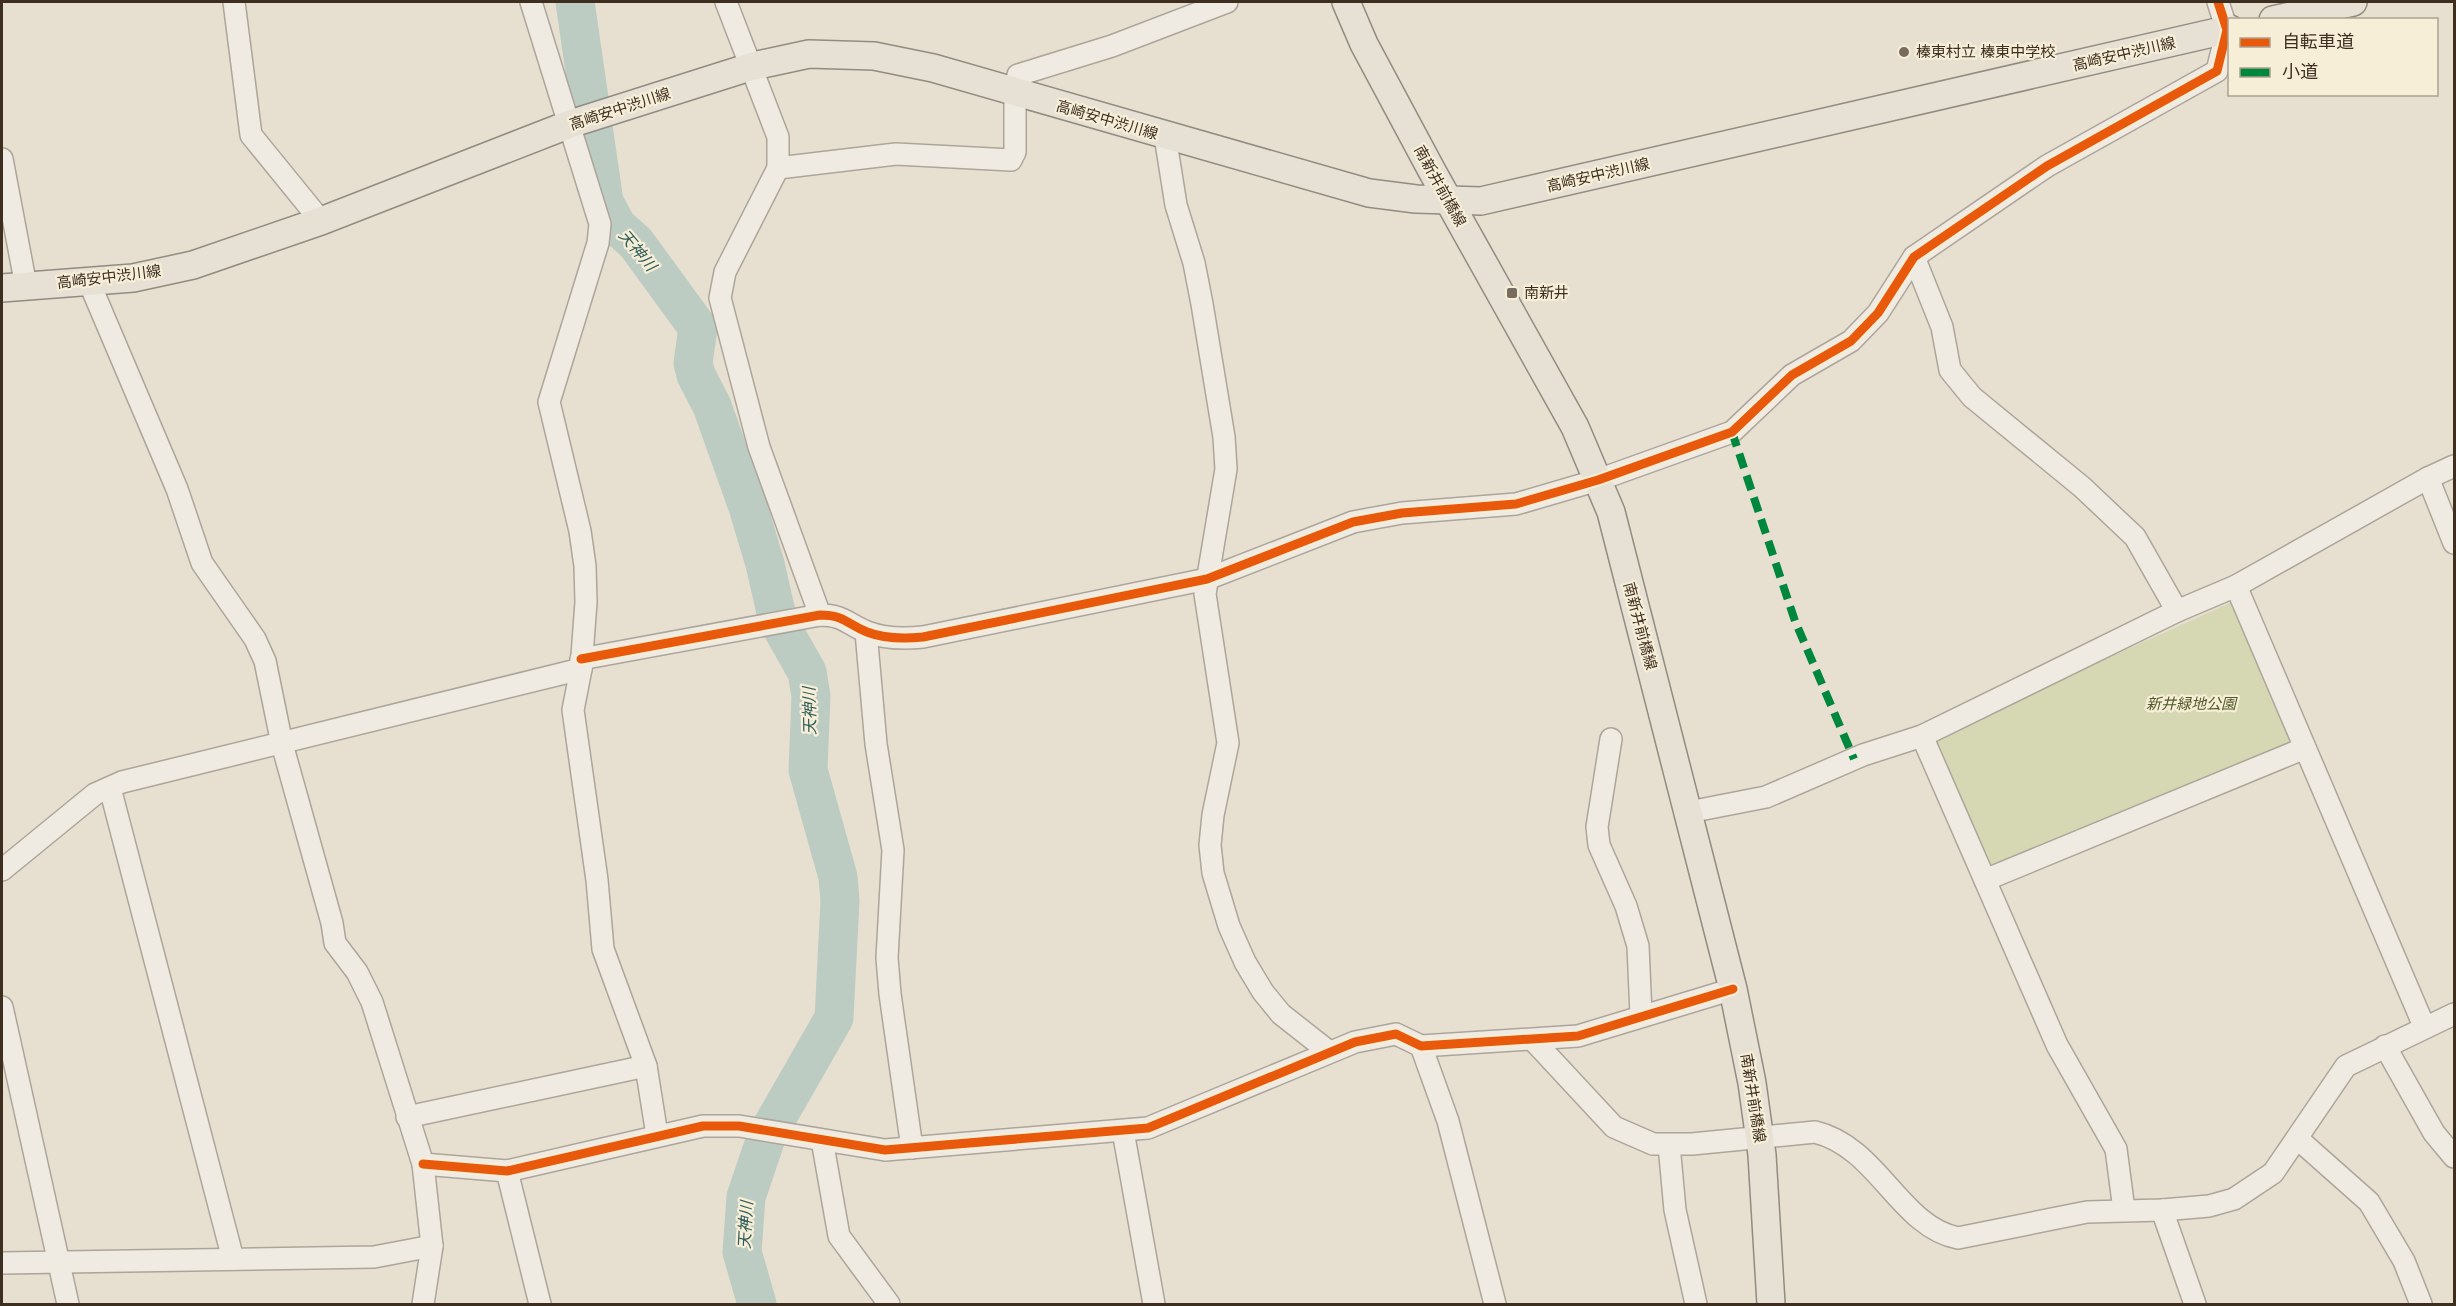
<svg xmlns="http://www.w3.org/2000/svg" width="2456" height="1306" font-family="'Libre Baskerville','Noto Sans JP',serif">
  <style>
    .green { fill: #d6d7b3 }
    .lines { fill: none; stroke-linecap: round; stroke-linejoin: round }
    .river { stroke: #bcccc2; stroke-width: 39 }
    .minor-casing { stroke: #ada599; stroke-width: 24 }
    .major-casing { stroke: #928b80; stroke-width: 30 }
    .minor { stroke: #efebe3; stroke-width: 21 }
    .major { stroke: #e6e1d4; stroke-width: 27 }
    .quiet { stroke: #00873e; stroke-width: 8; stroke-dasharray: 15 8; stroke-linecap: butt }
    .cycleway-casing { stroke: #f7eed8; stroke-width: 13 }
    .cycleway { stroke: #e8590c; stroke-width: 9 }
    .poi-dot { fill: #786c5e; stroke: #f7eed8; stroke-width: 2 }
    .labels { text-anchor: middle; stroke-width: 4.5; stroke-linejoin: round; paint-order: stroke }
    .poi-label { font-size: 15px; fill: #3d2e20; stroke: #f7eed8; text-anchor: start }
    .street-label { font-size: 15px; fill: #3d2e20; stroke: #f7eed8 }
    .park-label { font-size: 15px; font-style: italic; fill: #4d5a26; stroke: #f7eed8 }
    .water-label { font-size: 16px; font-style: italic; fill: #2f5d5a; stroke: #f7eed8 }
  </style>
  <rect width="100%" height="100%" fill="#e7e0d1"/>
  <!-- green -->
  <polygon class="green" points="2232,602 2293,738 2291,745 1992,872 1934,744 1934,736"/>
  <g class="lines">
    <!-- river -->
    <polyline class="river" points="575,2 604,202 617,226 636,243 698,328 693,363 696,375 712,406 748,507 765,564 778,621 807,672 811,696 808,770 838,877 840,901 834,1018 767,1135 746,1197 742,1252 757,1304"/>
    <defs>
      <g id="minor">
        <polyline points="234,2 251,135 321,221"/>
        <polyline points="531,2 600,224 598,243 549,402 580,531 585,566 586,602 581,669 573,710 597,880 603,949 646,1066 657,1135"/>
        <polyline points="726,2 778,137 778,168 725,272 720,298 759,447 820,615"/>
        <polyline points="1165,136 1176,205 1194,263 1202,304 1224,437 1226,469 1205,594 1228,743 1213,815 1210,845 1213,873 1229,926 1245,962 1263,992 1281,1014 1328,1051"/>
        <polyline points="2,159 26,286"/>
        <polyline points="778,168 896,154 1011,160 1015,152 1015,93 1018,75 1112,46 1227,2"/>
        <polyline points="1914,257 1942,327 1950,370 1972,397 2082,487 2135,537 2177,611"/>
        <polyline points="89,282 177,489 202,563 255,639 265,661 282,744 332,923 335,943 357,972 372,1002 423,1164 432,1246 423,1304"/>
        <polyline points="2428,478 2454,543"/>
        <polyline points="2236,586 2424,1026"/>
        <polyline points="866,632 876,744 893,850 887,958 890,994 912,1148"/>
        <path d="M581,659L820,615C844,615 847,624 867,632C885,639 904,639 923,637L1207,579L1353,522L1402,513L1516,504L1598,480L1732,432L1792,375L1851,341L1878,313L1914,257L2047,166L2217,71L2227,30L2218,2"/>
        <polyline points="1922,736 2057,1045 2116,1149 2124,1210"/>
        <polyline points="1611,739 1597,827 1599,845 1626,906 1638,946 1641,1015"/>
        <polyline points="110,788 233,1259"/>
        <polyline points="1689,812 1766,797 1863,755 1922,736 2177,611 2236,586 2428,478 2454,466"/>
        <polyline points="2,870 95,794 122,782 581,669"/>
        <polyline points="1985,880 2305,748"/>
        <polyline points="2,1007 68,1304"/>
        <path d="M1534,1041L1614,1127L1653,1144H1692L1815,1132C1878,1147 1900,1227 1958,1238L2087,1212L2162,1210L2209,1206L2234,1199L2273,1173L2346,1066L2454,1014"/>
        <polyline points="1421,1046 1448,1121 1495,1304"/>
        <polyline points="2385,1046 2434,1133 2454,1157"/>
        <polyline points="407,1117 646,1066"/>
        <polyline points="1123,1131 1154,1304"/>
        <polyline points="2298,1139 2369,1202 2404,1261 2421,1304"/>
        <polyline points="822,1140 839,1236 889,1304"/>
        <polyline points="1669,1145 1675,1210 1696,1304"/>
        <polyline points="423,1164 507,1171 703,1126 739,1126 885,1150 1148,1128 1355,1042 1396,1034 1421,1046 1578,1036 1733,989"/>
        <polyline points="507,1171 540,1304"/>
        <polyline points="2162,1210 2195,1304"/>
        <polyline points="2,1263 374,1257 432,1246"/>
      </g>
      <g id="major">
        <polyline points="1346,2 1364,44 1432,171 1575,427 1611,512 1733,989 1752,1083 1762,1155 1771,1304"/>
        <polyline points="2273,20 2353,2"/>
        <polyline points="2,288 133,278 193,265 321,221 570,124 753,66 809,54 874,56 933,68 1369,193 1416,199 1481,201 2230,29"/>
      </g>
    </defs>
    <!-- minor casing -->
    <use href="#minor" class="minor-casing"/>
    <!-- major casing -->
    <use href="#major" class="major-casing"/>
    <!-- minor -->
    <use href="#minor" class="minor"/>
    <!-- major -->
    <use href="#major" class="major"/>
    <!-- quiet -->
    <polyline class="quiet" points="1732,432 1795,621 1854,759"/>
    <defs>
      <g id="cycleway">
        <path d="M581,659L820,615C844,615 847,624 867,632C885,639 904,639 923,637L1207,579L1353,522L1402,513L1516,504L1598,480L1732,432L1792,375L1851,341L1878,313L1914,257L2047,166L2217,71L2227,30L2218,2"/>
        <polyline points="423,1164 507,1171 703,1126 739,1126 885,1150 1148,1128 1355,1042 1396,1034 1421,1046 1578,1036 1733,989"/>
      </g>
    </defs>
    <!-- cycleway casing -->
    <use href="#cycleway" class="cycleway-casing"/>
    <!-- cycleway -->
    <use href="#cycleway" class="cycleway"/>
  </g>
  <!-- markers -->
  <g class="poi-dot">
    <circle cx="1904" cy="52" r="6"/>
    <rect x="1506" y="287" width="12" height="12" rx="3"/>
  </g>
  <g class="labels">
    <!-- poi labels -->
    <g class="poi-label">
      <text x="1916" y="57">榛東村立 榛東中学校</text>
      <text x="1524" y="298">南新井</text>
    </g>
    <!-- street labels -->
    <g class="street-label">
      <text transform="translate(2124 54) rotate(-13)" y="5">高崎安中渋川線</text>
      <text transform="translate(620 109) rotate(-18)" y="5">高崎安中渋川線</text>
      <text transform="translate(1107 120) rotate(16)" y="5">高崎安中渋川線</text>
      <text transform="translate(1598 175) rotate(-13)" y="5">高崎安中渋川線</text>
      <text transform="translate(1440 186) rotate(61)" y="5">南新井前橋線</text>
      <text transform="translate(109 277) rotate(-7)" y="5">高崎安中渋川線</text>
      <text transform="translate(1640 626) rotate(75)" y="5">南新井前橋線</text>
      <text transform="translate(1753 1098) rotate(81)" y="5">南新井前橋線</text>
    </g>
    <!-- park labels -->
    <g class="park-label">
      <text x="2191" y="709">新井緑地公園</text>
    </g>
    <!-- water labels -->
    <g class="water-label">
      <text transform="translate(638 250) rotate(50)" y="6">天神川</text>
      <text transform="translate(809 711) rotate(-91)" y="6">天神川</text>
      <text transform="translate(745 1225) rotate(-87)" y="6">天神川</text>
    </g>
  </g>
  <!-- border -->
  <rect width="2456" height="1306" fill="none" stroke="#3d2e20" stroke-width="6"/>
  <!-- legend -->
  <rect x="2228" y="18" width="210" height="78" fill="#f7eed8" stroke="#ada18e" stroke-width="1.5"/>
  <rect x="2240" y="38" width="30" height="9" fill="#e8590c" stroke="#ada18e" stroke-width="1.5"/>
  <text x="2282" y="48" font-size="18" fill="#3d2e20">自転車道</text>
  <rect x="2240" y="68" width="30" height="9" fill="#00873e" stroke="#ada18e" stroke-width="1.5"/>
  <text x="2282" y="78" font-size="18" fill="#3d2e20">小道</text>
</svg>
